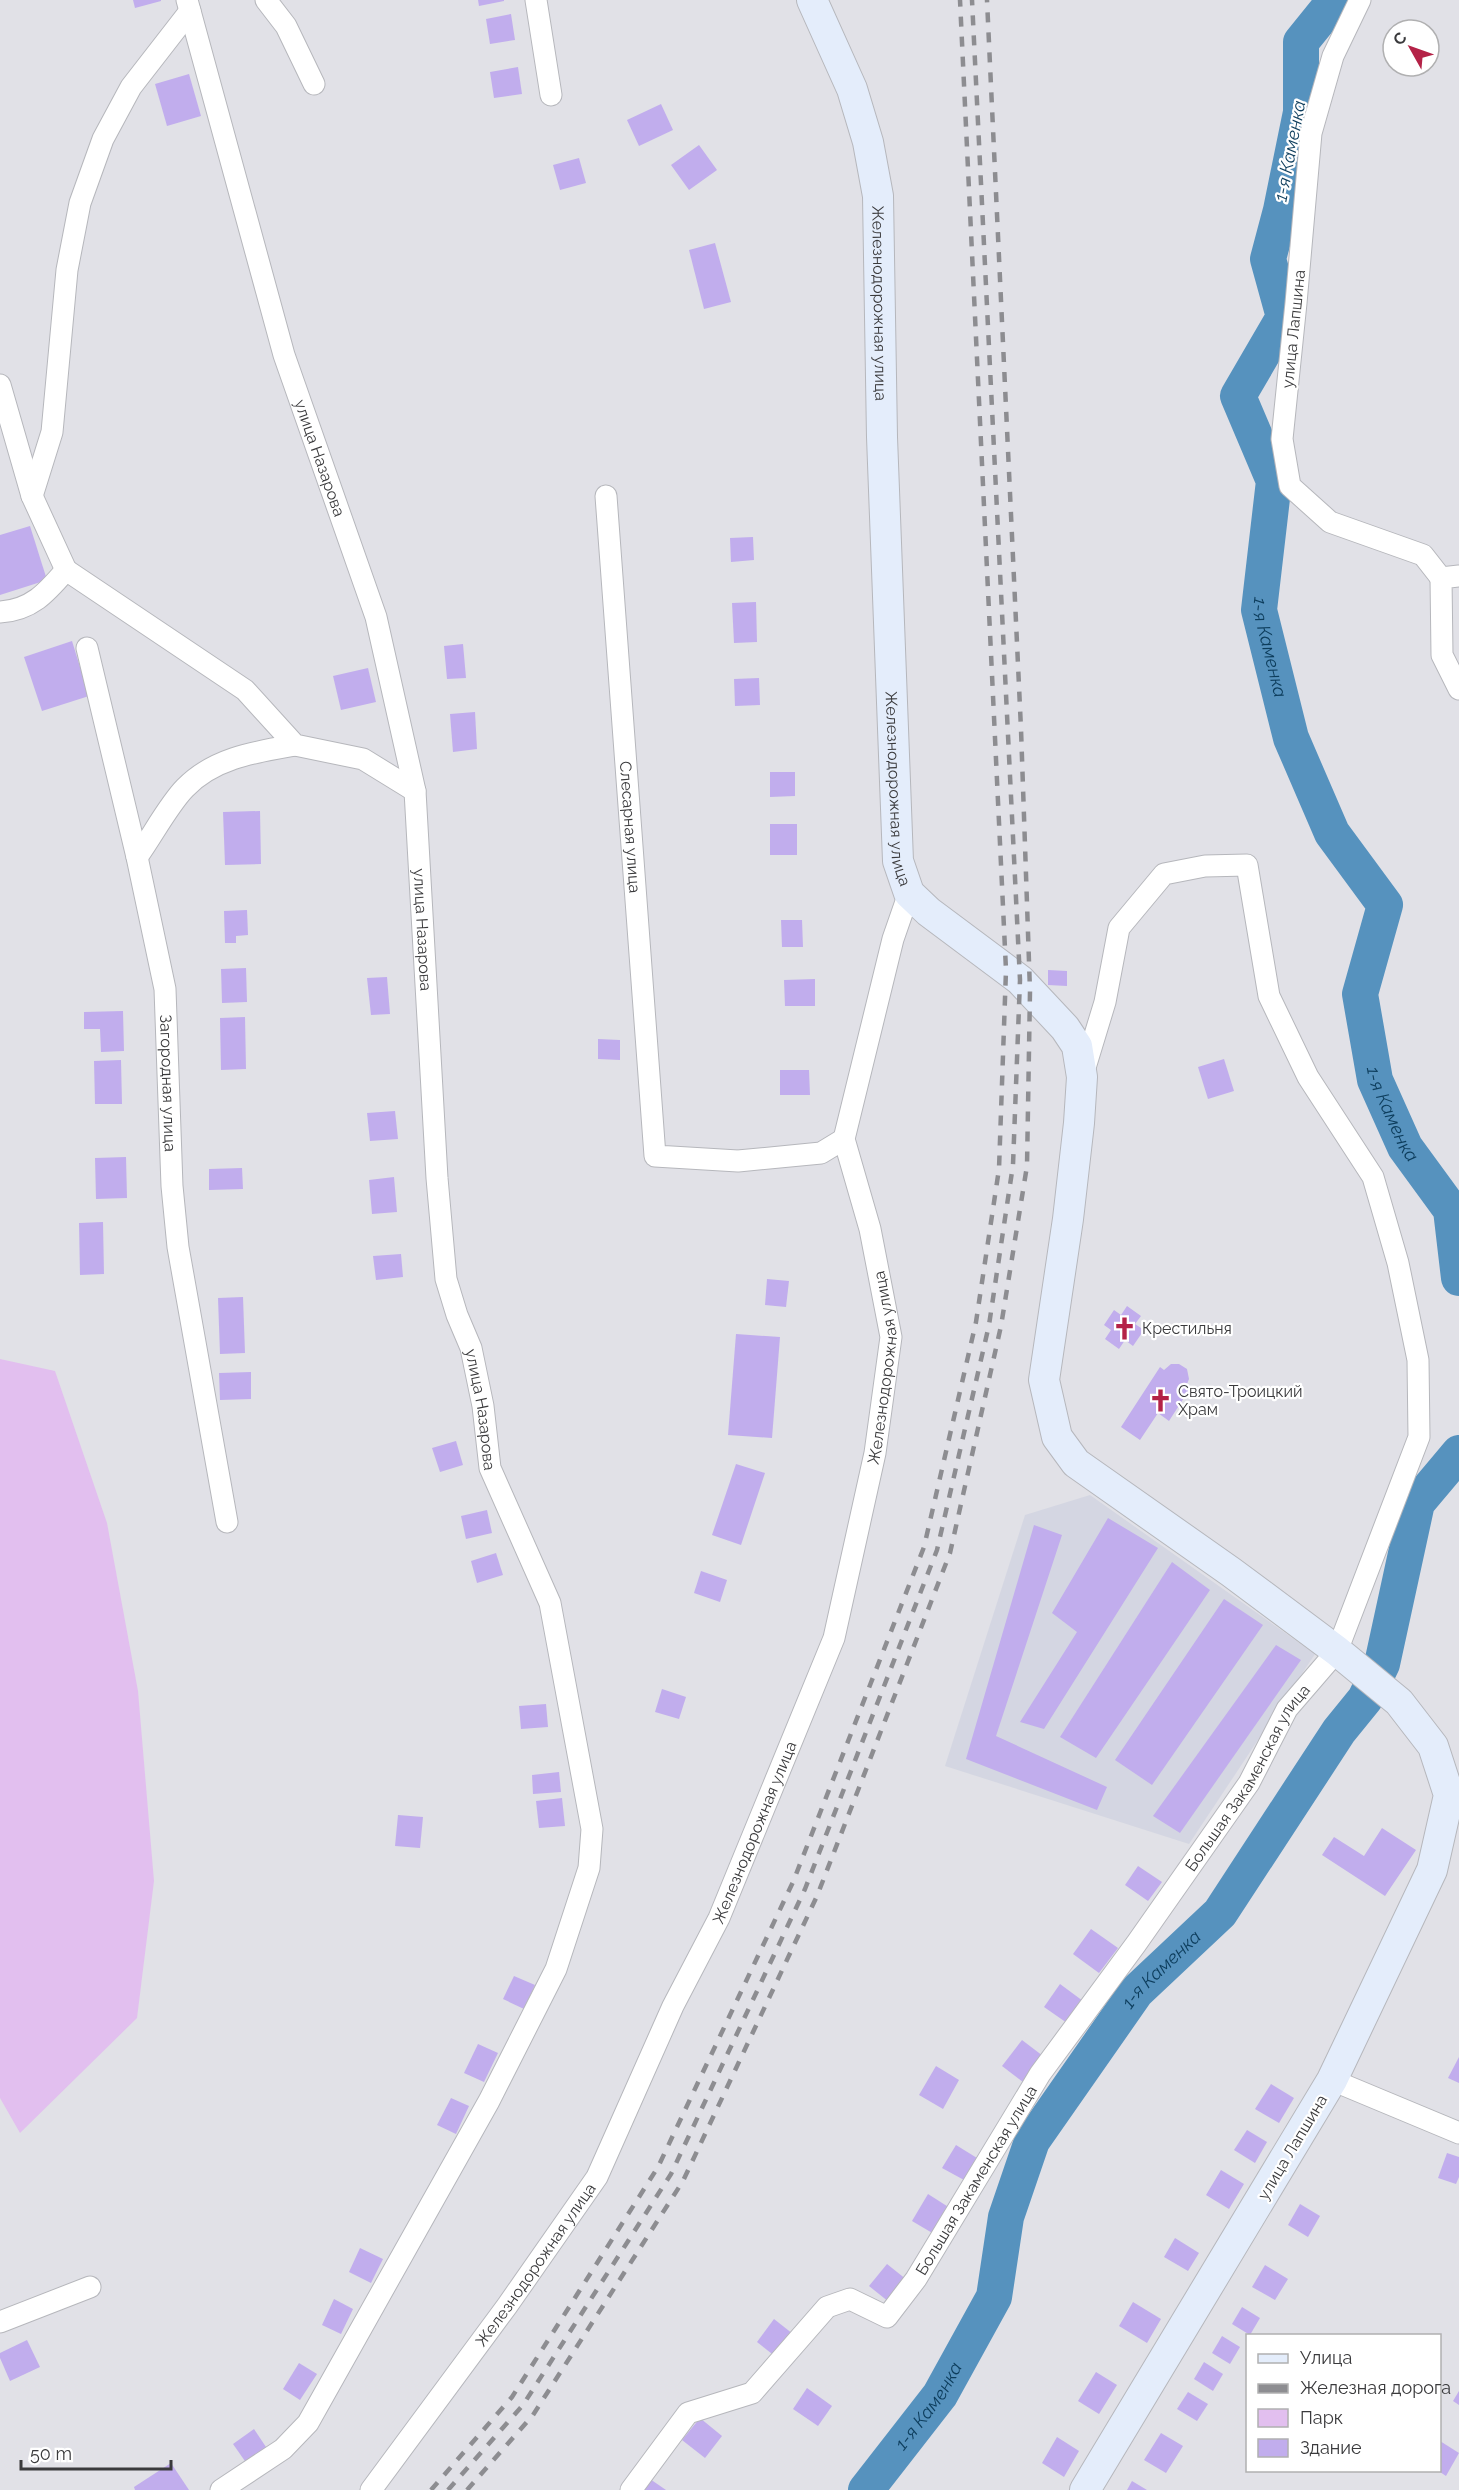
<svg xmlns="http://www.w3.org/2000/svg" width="1459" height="2490" font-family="Raleway,sans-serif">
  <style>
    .built { fill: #d4d6e2 }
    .green { fill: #e2bfef }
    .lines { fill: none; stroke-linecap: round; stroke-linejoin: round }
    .river { stroke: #5692be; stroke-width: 36 }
    .building { fill: #c1aded }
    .street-casing { stroke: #b6b7bc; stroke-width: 23 }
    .secondary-casing { stroke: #b6b7bc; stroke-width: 32 }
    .street { stroke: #fff; stroke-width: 21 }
    .secondary { stroke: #e4edfb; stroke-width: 30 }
    .rail { stroke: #8d8d91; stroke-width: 4.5; stroke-dasharray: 10 10; stroke-linecap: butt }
    .labels { text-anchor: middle; stroke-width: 4.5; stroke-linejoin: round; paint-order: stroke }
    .street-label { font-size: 16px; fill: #3a3a3c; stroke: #fff }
    .poi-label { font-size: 16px; fill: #3a3a3c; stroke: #fff; text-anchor: start }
    .water-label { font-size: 18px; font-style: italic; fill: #0d3d5c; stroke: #fff }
  </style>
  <rect width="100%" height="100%" fill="#e1e1e7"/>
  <!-- built -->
  <polygon class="built" points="1090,1495 1315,1654 1189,1844 945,1766 1025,1515"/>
  <!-- green -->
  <polygon class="green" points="0,1359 55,1371 107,1523 138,1691 154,1881 137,2018 20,2133 0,2098"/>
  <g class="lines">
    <!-- river -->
    <g class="river">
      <path id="s1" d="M1335,0L1301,42V112L1281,210L1268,259L1284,317L1238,396L1274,481L1259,610L1291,738L1332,833L1385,905L1360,994L1375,1080L1405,1147L1451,1210L1459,1278"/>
      <path id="s2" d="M866,2490L940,2395L994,2297L1006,2217L1032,2141L1136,1992L1220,1913L1339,1731L1365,1699L1382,1664L1417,1503L1459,1453"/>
    </g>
  </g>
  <!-- building -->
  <g class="building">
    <polygon points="133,0 161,0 161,1 135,8"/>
    <polygon points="478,0 504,0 504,1 479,6"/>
    <polygon points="511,14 515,40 490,44 486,19"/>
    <polygon points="518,67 522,94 494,98 490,72"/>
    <polygon points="189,74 201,116 167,126 155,84"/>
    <polygon points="661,104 673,130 639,146 627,120"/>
    <polygon points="699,145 717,170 689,190 671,165"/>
    <polygon points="579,158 586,183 560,190 553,165"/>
    <polygon points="715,243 731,302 704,309 689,250"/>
    <polygon points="30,526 47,580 0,595 0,535"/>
    <polygon points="753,537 754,560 731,562 730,538"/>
    <polygon points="756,602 757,642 734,643 732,603"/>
    <polygon points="72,641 89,696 42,711 24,657"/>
    <polygon points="463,644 466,678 447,679 444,646"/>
    <polygon points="368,668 376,702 341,710 333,676"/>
    <polygon points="759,678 760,705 735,706 734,679"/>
    <polygon points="475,712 477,749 453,752 450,714"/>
    <polygon points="770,772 795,772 795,796 770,797"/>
    <polygon points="260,811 261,864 225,865 223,812"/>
    <rect x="770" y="824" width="27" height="31"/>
    <polygon points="247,910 248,935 236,936 236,943 225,943 224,911"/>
    <polygon points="781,920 802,920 803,947 782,947"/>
    <polygon points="246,968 247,1002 222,1003 221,969"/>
    <polygon points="1048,970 1067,971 1067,986 1048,985"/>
    <polygon points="387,977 390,1014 371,1015 367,978"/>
    <polygon points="815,979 815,1006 785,1006 784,980"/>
    <polygon points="123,1011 124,1051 101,1052 100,1029 84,1029 84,1012"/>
    <polygon points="245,1017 246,1069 221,1070 220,1018"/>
    <polygon points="598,1039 620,1040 620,1060 598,1059"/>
    <polygon points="1224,1059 1234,1091 1208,1099 1198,1067"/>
    <polygon points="121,1060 122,1104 95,1104 94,1061"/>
    <polygon points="780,1070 809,1070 810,1095 780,1095"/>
    <polygon points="395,1111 398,1139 370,1141 367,1113"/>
    <polygon points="126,1157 127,1198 96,1199 95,1158"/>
    <polygon points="242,1168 243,1189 209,1190 209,1169"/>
    <polygon points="394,1177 397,1212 372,1214 369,1180"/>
    <polygon points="103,1222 104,1274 80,1275 79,1223"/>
    <polygon points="401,1254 403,1277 376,1280 373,1256"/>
    <polygon points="767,1279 789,1281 786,1307 765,1305"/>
    <polygon points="243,1297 245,1353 220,1354 218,1298"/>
    <polygon points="1127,1306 1141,1316 1135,1324 1144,1330 1133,1346 1125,1340 1119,1349 1105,1339 1111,1330 1104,1325 1114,1310 1121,1315"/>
    <polygon points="736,1334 780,1337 772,1438 728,1435"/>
    <polygon points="1171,1364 1179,1364 1187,1369 1189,1379 1187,1384 1191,1387 1169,1421 1158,1413 1140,1440 1121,1427 1160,1367 1164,1370"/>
    <polygon points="251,1372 251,1399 220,1400 219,1373"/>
    <polygon points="456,1441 463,1465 440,1472 432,1448"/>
    <polygon points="736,1464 765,1473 741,1545 712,1535"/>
    <polygon points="487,1510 492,1533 466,1539 461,1516"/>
    <polygon points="1108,1518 1158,1548 1044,1729 1020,1722 1077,1632 1052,1613"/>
    <polygon points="1034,1525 1062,1535 996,1736 1107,1787 1097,1810 966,1759"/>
    <polygon points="496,1553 503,1575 477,1583 471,1561"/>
    <polygon points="1172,1562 1210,1590 1096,1758 1060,1737"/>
    <polygon points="701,1571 727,1580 720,1602 694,1593"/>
    <polygon points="1224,1599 1263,1625 1152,1785 1115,1760"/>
    <polygon points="1276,1645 1301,1660 1180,1833 1153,1816"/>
    <polygon points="662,1689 686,1697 679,1719 655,1712"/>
    <polygon points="546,1704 548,1727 521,1729 519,1706"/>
    <polygon points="559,1772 561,1792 533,1794 532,1775"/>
    <polygon points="562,1798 565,1826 539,1828 536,1801"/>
    <polygon points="398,1815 423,1817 420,1848 395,1846"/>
    <polygon points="1382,1828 1416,1850 1385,1896 1322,1855 1334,1837 1364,1856"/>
    <polygon points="1138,1866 1162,1882 1148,1901 1125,1885"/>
    <polygon points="1091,1929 1118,1948 1099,1973 1073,1954"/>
    <polygon points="514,1976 535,1985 524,2009 503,1999"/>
    <polygon points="1060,1984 1083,2001 1067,2023 1044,2007"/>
    <polygon points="1022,2040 1043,2056 1023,2082 1002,2066"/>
    <polygon points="478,2044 498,2053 484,2082 464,2073"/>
    <polygon points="1459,2057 1459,2083 1448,2078"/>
    <polygon points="936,2066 959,2080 943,2109 919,2095"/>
    <polygon points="1271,2084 1294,2098 1279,2123 1255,2109"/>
    <polygon points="451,2098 469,2106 456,2134 437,2125"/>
    <polygon points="1247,2130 1267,2142 1255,2163 1234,2150"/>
    <polygon points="956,2145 977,2158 964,2180 942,2168"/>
    <polygon points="1447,2153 1459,2157 1459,2177 1456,2184 1438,2178"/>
    <polygon points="1221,2170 1244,2184 1229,2209 1206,2195"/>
    <polygon points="928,2194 950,2208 934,2234 912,2221"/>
    <polygon points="1300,2204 1320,2216 1308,2237 1288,2225"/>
    <polygon points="1175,2238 1199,2253 1188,2271 1164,2257"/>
    <polygon points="360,2248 383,2259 371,2283 349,2272"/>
    <polygon points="887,2264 907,2280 889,2302 869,2286"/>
    <polygon points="1265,2265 1288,2279 1275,2300 1252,2287"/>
    <polygon points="334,2299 353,2309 341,2334 322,2325"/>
    <polygon points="1133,2302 1161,2319 1147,2343 1119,2326"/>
    <polygon points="1242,2307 1260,2318 1250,2335 1232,2324"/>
    <polygon points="774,2319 793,2334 776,2357 757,2342"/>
    <polygon points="1222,2336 1240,2347 1230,2364 1212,2353"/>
    <polygon points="27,2340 40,2367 10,2381 0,2358 0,2353"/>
    <polygon points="1204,2362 1223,2374 1213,2391 1194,2379"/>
    <polygon points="299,2363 317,2374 300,2400 283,2389"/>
    <polygon points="1096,2372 1117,2385 1099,2414 1078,2401"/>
    <polygon points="807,2388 832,2406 818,2426 793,2409"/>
    <polygon points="1459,2391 1459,2405 1453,2401"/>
    <polygon points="1188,2392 1208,2404 1197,2421 1177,2409"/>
    <polygon points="700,2418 722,2436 705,2458 682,2440"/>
    <polygon points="254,2429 268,2450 247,2464 233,2444"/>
    <polygon points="1161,2433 1183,2446 1166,2473 1144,2460"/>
    <polygon points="1057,2437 1079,2451 1064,2477 1042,2463"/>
    <polygon points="1440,2441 1459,2453 1446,2476 1440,2472"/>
    <polygon points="171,2463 189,2490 135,2490 134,2487"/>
    <polygon points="650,2479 666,2490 642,2490"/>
    <polygon points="1132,2481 1147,2490 1127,2490"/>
  </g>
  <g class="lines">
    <defs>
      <g id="street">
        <path id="s3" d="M187,0L284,355L376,617L415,791L437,1178L446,1279L457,1315L471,1348L483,1406L490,1468L550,1603L592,1829L589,1868L556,1969L489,2101L308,2423L283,2449L221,2490"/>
        <polyline points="266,0 286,26 314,84"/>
        <polyline points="536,0 551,95"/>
        <polyline points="1360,0 1333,56 1311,133 1296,303 1282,439 1290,486 1330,522 1423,555 1441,578"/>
        <polyline points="0,385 32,496 66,570"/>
        <polyline points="32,496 52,432 67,270 80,203 103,139 131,87 190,11"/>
        <path id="s4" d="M606,496L655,1156L738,1161L821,1153L844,1139"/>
        <polyline points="1459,576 1441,578 1442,655 1459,689"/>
        <path d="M0,612C32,610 47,592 66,570L245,690L295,745L363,759L415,791"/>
        <path id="s5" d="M87,648L137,857L165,989L172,1186L178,1247L227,1522"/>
        <path d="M137,857C151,838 169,804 185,788C214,758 255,752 295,745"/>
        <polyline points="1332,2080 1459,2133"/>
        <polyline points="0,2322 90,2287"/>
        <path id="s6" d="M371,2490L507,2306L597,2177L673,2006L719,1918L834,1638L875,1453L891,1337L870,1229L844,1139L893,939L909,893"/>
        <path id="s7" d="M631,2490L688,2413L752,2393L827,2307L850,2299L887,2317L916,2279L1040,2074L1136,1944L1249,1783L1287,1709L1337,1651L1419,1437L1418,1360L1398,1263L1373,1177L1308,1077L1269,996L1247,865L1205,866L1164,874L1119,928L1105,1002L1084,1071"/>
      </g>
      <g id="secondary">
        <path id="s8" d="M812,0L852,89L868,142L878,196L882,437L898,861L909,893L929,912L1020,980L1065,1028L1077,1046L1082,1077L1079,1123L1068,1219L1044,1380L1057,1437L1076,1463L1231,1572L1337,1651L1399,1702L1433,1746L1449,1795L1432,1870L1332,2080L1085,2490"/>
      </g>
    </defs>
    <!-- street casing -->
    <use href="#street" class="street-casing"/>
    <!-- secondary casing -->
    <use href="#secondary" class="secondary-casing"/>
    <!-- street -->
    <use href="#street" class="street"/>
    <!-- secondary -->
    <use href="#secondary" class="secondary"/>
    <!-- rail -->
    <g class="rail">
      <polyline points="431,2490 512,2397 658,2167 793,1882 924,1547 976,1322 999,1169 1006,970 960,0"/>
      <polyline points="448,2490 523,2405 671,2174 805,1889 937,1550 989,1325 1013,1165 1020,980 972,0"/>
      <polyline points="467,2490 533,2415 683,2181 817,1896 950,1553 1001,1326 1027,1166 1030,991 1021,729 987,0"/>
    </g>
  </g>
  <!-- icons -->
  <defs>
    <symbol id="church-bare" viewBox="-9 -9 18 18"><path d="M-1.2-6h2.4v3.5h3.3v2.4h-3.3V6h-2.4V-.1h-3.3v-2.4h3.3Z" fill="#b42247" stroke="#fff" stroke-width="2.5" paint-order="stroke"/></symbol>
  </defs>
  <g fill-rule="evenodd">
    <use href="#church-bare" x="1108" y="1312" width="33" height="33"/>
    <use href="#church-bare" x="1144" y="1384" width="33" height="33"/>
  </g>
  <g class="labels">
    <!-- street labels -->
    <g class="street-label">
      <text dy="6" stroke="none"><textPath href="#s8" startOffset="315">Железнодорожная улица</textPath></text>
      <text transform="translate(1293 329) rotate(-84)" y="6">улица Лапшина</text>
      <text dy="6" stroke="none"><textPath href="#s3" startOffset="477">улица Назарова</textPath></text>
      <text dy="6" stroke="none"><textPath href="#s8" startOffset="801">Железнодорожная улица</textPath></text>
      <text dy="6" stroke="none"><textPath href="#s4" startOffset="332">Слесарная улица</textPath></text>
      <text dy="6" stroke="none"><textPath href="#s3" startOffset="963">улица Назарова</textPath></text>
      <text dy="6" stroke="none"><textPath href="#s5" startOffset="444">Загородная улица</textPath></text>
      <text dy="6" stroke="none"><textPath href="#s6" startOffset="1251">Железнодорожная улица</textPath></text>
      <text dy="6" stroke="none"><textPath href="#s3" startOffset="1449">улица Назарова</textPath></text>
      <text dy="6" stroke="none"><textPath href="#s7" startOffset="992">Большая Закаменская улица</textPath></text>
      <text dy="6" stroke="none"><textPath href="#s6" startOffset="765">Железнодорожная улица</textPath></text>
      <text transform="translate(1292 2147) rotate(-59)" y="6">улица Лапшина</text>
      <text dy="6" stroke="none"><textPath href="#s7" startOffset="506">Большая Закаменская улица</textPath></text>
      <text dy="6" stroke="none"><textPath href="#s6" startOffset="279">Железнодорожная улица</textPath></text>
    </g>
    <!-- poi labels -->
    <g class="poi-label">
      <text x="1142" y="1334">Крестильня</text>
      <text x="1178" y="1397">Свято-Троицкий<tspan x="1178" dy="18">Храм</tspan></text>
    </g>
    <!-- water labels -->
    <g class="water-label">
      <text transform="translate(1290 151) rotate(-79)" y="6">1-я Каменка</text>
      <text dy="6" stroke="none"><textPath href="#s1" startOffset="687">1-я Каменка</textPath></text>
      <text dy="6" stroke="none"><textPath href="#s1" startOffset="1191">1-я Каменка</textPath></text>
      <text dy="6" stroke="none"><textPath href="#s2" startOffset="609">1-я Каменка</textPath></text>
      <text dy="6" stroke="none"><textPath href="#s2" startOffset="105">1-я Каменка</textPath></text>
    </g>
  </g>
  <!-- legend -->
  <rect x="1246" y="2334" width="195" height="138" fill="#ffffff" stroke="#b0b0b1" stroke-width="1.5"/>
  <rect x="1258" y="2354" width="30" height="9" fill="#e4edfb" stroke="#b0b0b1" stroke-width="1.5"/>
  <text x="1300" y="2364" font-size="18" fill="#3a3a3c">Улица</text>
  <rect x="1258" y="2384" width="30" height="9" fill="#8d8d91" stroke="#b0b0b1" stroke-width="1.5"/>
  <text x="1300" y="2394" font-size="18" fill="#3a3a3c">Железная дорога</text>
  <rect x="1258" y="2409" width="30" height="18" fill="#e2bfef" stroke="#b0b0b1" stroke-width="1.5"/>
  <text x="1300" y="2424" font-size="18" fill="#3a3a3c">Парк</text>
  <rect x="1258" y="2439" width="30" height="18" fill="#c1aded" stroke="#b0b0b1" stroke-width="1.5"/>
  <text x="1300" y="2454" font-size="18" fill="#3a3a3c">Здание</text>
  <!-- north arrow -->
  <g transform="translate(1411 48) rotate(310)"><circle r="28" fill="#ffffff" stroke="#b0b0b1" stroke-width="1.5"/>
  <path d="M0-4.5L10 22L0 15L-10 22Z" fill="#b42247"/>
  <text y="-9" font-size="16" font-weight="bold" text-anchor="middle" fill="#3a3a3c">С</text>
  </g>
  <!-- scale -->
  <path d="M21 2460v9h150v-9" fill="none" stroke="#3a3a3c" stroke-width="3"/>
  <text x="30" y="2460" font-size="18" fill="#3a3a3c" stroke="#ffffff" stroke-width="4.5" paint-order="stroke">50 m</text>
</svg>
